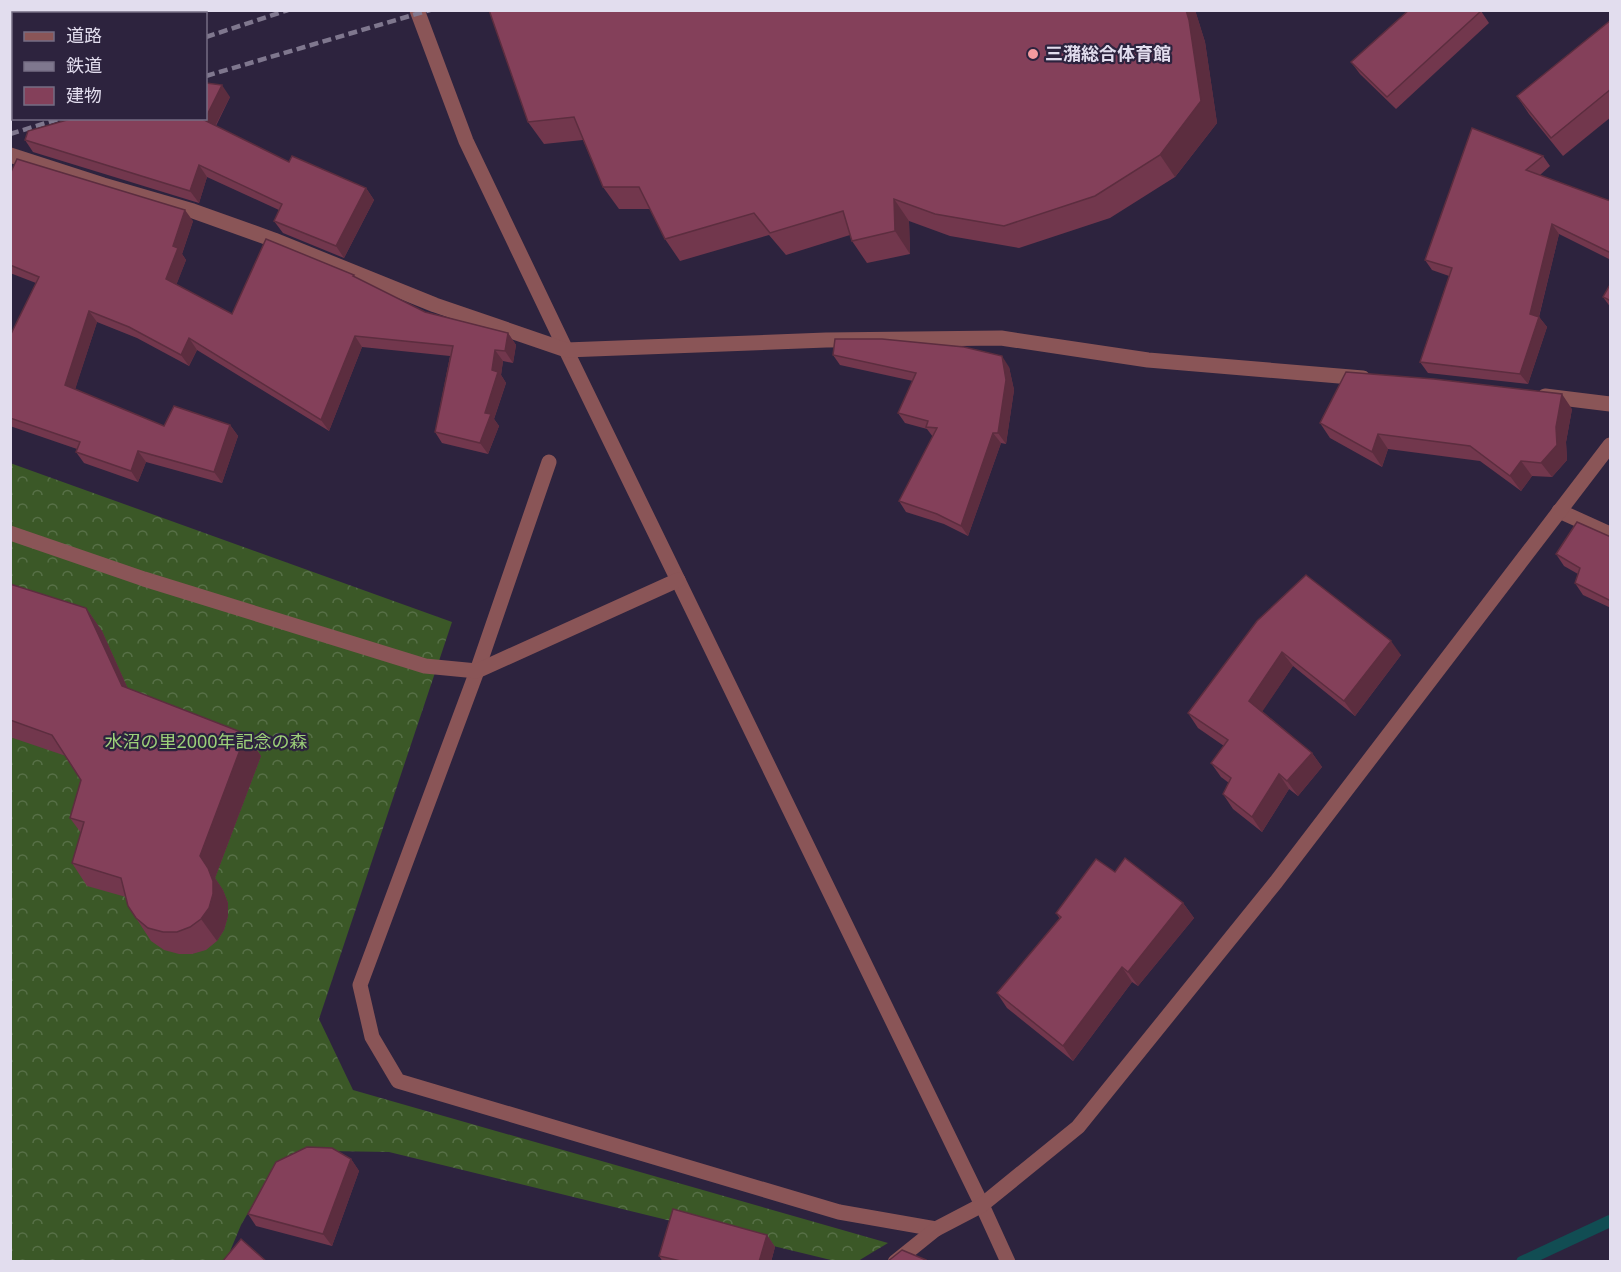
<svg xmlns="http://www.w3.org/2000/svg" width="1621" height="1272" font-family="'Noto Sans','Noto Sans JP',sans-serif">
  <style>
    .forest { fill: url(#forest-crowns) }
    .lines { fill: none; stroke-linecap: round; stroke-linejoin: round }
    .stream { stroke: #114d53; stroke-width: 12 }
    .path { stroke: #867f95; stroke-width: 4; stroke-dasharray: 4.5 4.5; stroke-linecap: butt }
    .lane { stroke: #8a5557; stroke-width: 15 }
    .street { stroke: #8a5557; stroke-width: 15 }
    .rail { stroke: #7f778e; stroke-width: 4.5; stroke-dasharray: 9 4.5; stroke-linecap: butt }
    .wall { fill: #72374d }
    .shaded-wall { fill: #5c2d3f }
    .building { fill: #84405a; stroke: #5c2d3f; stroke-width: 1.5 }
    .poi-dot { fill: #f49b9f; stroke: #2d233e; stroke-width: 2 }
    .labels { text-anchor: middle; stroke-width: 4.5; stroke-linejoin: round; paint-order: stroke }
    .poi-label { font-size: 18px; font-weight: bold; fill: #e2ddee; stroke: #2d233e; text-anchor: start }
    .park-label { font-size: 18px; fill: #9cd079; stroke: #2d233e }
  </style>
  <defs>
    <pattern id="forest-crowns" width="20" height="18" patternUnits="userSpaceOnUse" patternTransform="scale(1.5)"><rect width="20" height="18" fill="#3b5827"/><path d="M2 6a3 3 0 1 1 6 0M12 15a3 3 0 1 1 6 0" fill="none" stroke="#577047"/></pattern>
  </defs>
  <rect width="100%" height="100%" fill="#2d233e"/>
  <!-- forest -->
  <polygon class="forest" points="10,463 452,622 319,1019 353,1090 888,1243 858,1261 835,1261 389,1152 327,1151 274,1168 241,1225 226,1261 11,1261"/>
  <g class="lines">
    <!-- stream -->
    <polyline class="stream" points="1522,1262 1610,1221"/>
    <!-- path -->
    <g class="path">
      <polyline points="65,14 75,10"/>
      <polyline points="10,29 14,29"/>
      <polyline points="10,1012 10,1020"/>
    </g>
    <!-- lane -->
    <polyline class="lane" points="549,462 477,671 360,985 372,1037 398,1081 839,1212 936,1229"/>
    <!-- street -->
    <g class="street">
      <polyline points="417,10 466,141 566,350 982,1205 1008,1262"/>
      <polyline points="10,155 103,185 193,211 274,240 435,305 566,350 826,340 1001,338 1148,360 1363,378"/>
      <polyline points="1545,396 1610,404"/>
      <polyline points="1559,511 1610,534"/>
      <polyline points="10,533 144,579 425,666 477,671 678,580"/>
      <polyline points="895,1262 936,1229 982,1205 1078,1127 1276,882 1610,445"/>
    </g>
    <!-- rail -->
    <g class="rail">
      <polyline points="206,37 288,10"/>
      <polyline points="206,76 430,10"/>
      <polyline points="10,99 14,98"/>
      <polyline points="10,134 62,118"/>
    </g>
  </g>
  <!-- wall -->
  <g class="wall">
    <polygon points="489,10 1195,10 1205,42 1217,123 1175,177 1110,218 1019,248 950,236 909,221 910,254 867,263 852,241 850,235 786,255 769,235 680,261 665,239 650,209 619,209 603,187 583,140 544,144 528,122"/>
    <polygon points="1481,11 1489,23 1396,109 1360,74 1351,62"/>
    <polygon points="1611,20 1611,117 1563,156 1529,114 1517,96"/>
    <polygon points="230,97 216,126 289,162 366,188 374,200 344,258 283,233 274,221 279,210 207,177 199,203 33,152 25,140"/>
    <polygon points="1472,128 1543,156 1550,166 1540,175 1610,201 1611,200 1611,260 1559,234 1539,317 1547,327 1528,384 1428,373 1420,362 1449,276 1432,270 1425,260"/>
    <polygon points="10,174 193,221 182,254 186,260 176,285 232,314 354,275 355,277 425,312 508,333 516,345 513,363 503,361 501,375 506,383 494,419 499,426 488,454 442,443 435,432 450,356 362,347 329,431 197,350 189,366 137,338 97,322 75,389 164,426 230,425 238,436 222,483 146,462 138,482 84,463 76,452 77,449 10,426 10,336 36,283 10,273"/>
    <polygon points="1611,283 1611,308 1603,297"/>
    <polygon points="833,355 1009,367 1014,390 1006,444 1001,443 968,536 944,524 906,512 899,501 933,437 927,429 905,423 898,413 913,381 840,365"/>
    <polygon points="1572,409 1566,442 1567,460 1552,477 1532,476 1521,491 1480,461 1388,449 1382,467 1330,438 1320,423"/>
    <polygon points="1611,537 1611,608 1583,595 1575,583 1578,574 1564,566 1556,554"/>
    <polygon points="10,584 86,608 102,631 128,689 246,734 261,756 215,878 223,890 228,903 228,916 224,930 217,941 206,950 192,954 179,954 164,950 151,941 136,918 126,897 87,886 72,863 81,833 70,818 81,780 66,756 10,737"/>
    <polygon points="1257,621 1401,655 1355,716 1293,666 1262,711 1312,753 1322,767 1298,796 1289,789 1262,832 1233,809 1223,794 1229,783 1221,777 1211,763 1224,746 1198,728 1188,713"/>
    <polygon points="1115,872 1183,903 1194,918 1138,986 1132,982 1073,1061 1007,1008 997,993 1060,919 1056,913"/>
    <polygon points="351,1159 359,1171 332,1246 256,1226 248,1214"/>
    <polygon points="767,1235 775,1247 771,1262 663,1262 659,1256"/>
  </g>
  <!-- shaded-wall -->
  <g class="shaded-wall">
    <polygon points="1186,10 1195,10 1205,42 1217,123 1175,177 1160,155"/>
    <polygon points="222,85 230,97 212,132 204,120"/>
    <polygon points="199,165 207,177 199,203 190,191"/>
    <polygon points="366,188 374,200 344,258 336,246"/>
    <polygon points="894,199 909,221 910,254 895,231"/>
    <polygon points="185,210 193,221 182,254 186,260 174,291 166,279 173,246"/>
    <polygon points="1552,224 1559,234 1538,320 1539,317 1547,327 1528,384 1520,374 1530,314"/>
    <polygon points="89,311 97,322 73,396 65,385"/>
    <polygon points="508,333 516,345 513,363 505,351"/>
    <polygon points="355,336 362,347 329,431 321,420"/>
    <polygon points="189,338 197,350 189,366 181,355"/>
    <polygon points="495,350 503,361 501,375 506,383 494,419 499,426 488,454 480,443"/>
    <polygon points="1002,356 1009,367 1014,390 1006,444 998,433"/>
    <polygon points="1562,394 1572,409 1566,442 1567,460 1552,477 1541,463 1556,427"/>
    <polygon points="230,425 238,436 222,483 214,472"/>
    <polygon points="993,433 1001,443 968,536 961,526"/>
    <polygon points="1378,434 1388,449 1382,467 1372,452"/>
    <polygon points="138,451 146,462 138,482 131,471"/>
    <polygon points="1521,461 1532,476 1521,491 1510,476"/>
    <polygon points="86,608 102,631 137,709 122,686"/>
    <polygon points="1391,641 1401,655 1355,716 1344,701"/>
    <polygon points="1282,652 1293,666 1260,715 1249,701"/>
    <polygon points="246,734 261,756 215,878 223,890 228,903 228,916 224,930 217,941 201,919 200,856"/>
    <polygon points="1312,753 1322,767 1298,796 1287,781"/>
    <polygon points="1279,774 1289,789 1262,832 1252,817"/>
    <polygon points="1183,903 1194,918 1138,986 1128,972"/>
    <polygon points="1122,967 1132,982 1073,1061 1063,1046"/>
    <polygon points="351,1159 359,1171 332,1246 323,1234"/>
    <polygon points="767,1235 775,1247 771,1262 759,1262"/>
  </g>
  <!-- building -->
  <g class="building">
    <polygon points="489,10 1186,10 1189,20 1201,101 1160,155 1095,196 1004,226 935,214 894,199 895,231 852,241 843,211 770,233 754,213 665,239 639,187 603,187 574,117 528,122"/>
    <polygon points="1409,10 1481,11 1387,97 1351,62"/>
    <polygon points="1611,20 1611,89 1551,138 1517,96"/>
    <polygon points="206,83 222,85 206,117"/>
    <polygon points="74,118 205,118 204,120 289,162 292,156 366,188 336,246 274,221 282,204 199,165 190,191 25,140 28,131"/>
    <polygon points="1472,128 1543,156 1526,170 1610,201 1611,200 1611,253 1552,224 1530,314 1539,317 1520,374 1420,362 1452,268 1425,260"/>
    <polygon points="17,159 185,210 173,246 178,248 166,279 232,314 266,239 354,275 353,276 425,312 508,333 505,351 495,350 492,370 498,372 485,413 491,414 480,443 435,432 453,346 355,336 321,420 189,338 181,355 129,327 89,311 65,385 164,426 174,406 230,425 214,472 138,451 131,471 76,452 80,442 10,418 10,336 39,277 10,265 10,174"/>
    <polygon points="1611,283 1611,301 1603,297"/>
    <polygon points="835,339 882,339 964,347 1002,356 1006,380 998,433 993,433 961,526 937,514 899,501 937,428 926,427 928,421 898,413 916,373 833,355"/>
    <polygon points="1346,372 1434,379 1562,394 1556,427 1557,445 1541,463 1521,461 1510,476 1470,446 1378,434 1372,452 1320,423"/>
    <polygon points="1577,522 1611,537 1611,601 1575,583 1580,568 1556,554"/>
    <polygon points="1306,575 1391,641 1344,701 1282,652 1249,701 1312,753 1287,781 1279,774 1252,817 1223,794 1231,778 1211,763 1228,740 1188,713 1257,621"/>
    <polygon points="10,584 86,608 122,686 246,734 200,856 208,868 213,881 213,894 209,908 201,919 190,927 177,932 163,932 148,928 136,918 128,906 121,878 72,863 84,822 70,818 81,780 52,735 10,720"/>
    <polygon points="1125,858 1183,903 1128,972 1122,967 1063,1046 997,993 1061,917 1056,913 1096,859 1115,872"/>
    <polygon points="307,1147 332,1148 351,1159 323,1234 248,1214 276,1162"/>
    <polygon points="673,1209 767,1235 759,1262 685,1262 659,1256"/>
    <polygon points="241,1239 267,1262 222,1262"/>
    <polygon points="902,1250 926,1260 925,1262 887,1262"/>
  </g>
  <!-- markers -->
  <circle class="poi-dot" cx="1033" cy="54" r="6"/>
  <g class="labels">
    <!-- poi labels -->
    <g class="poi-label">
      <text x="1045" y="60">三潴総合体育館</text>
    </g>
    <!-- park labels -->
    <g class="park-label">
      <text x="206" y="748">水沼の里2000年記念の森</text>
    </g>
  </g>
  <!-- border -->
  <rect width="1621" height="1272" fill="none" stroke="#e2ddee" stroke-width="24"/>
  <!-- legend -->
  <rect x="12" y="12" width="195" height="108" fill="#2d233e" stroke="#756d84" stroke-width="1.5"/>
  <rect x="24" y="32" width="30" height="9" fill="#8a5557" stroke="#756d84" stroke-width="1.5"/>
  <text x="66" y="42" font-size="18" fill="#e2ddee">道路</text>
  <rect x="24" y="62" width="30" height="9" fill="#7f778e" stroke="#756d84" stroke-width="1.5"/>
  <text x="66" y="72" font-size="18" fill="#e2ddee">鉄道</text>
  <rect x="24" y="87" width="30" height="18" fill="#84405a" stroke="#756d84" stroke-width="1.5"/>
  <text x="66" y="102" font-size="18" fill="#e2ddee">建物</text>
</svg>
